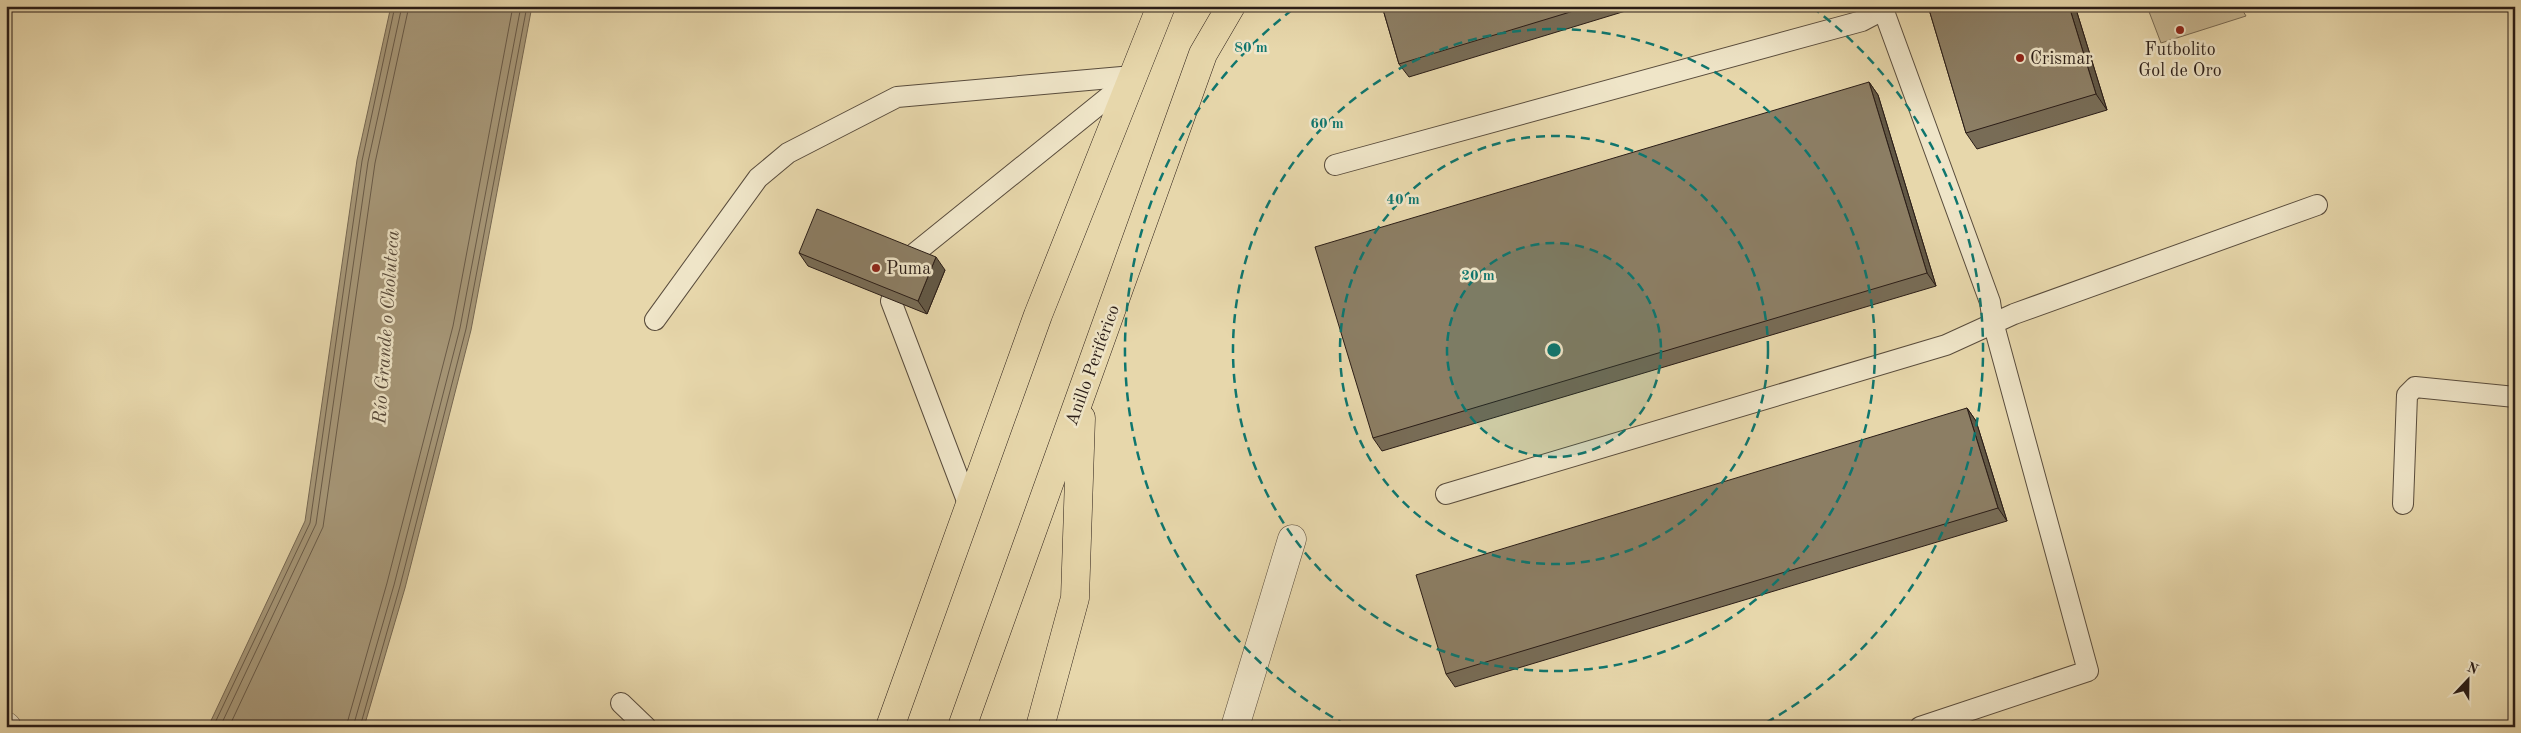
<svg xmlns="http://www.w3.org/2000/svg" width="2521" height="733" font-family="'Old Standard TT',serif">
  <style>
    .green { fill: #c7b792; stroke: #786a54 }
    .water { fill: #a79879; stroke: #756752 }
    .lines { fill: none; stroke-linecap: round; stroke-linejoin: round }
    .shore { stroke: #685a48; stroke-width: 1 }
    .service-casing { stroke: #594c3c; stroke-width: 22 }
    .minor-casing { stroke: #594c3c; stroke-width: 29 }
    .trunk-casing { stroke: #2a1d17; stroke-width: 29 }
    .service { stroke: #efe5c8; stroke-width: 20 }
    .minor { stroke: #efe5c8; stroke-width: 28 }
    .trunk { stroke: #e7d7ab; stroke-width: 28 }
    .wall { fill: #786c56; stroke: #2a1d17 }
    .shaded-wall { fill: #625846; stroke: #2a1d17 }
    .building { fill: #8c7e64; stroke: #2a1d17 }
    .ring { fill: none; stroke: #0f766e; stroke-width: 2.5; stroke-dasharray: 9 6 }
    .poi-dot { fill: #8f2418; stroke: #efe5c8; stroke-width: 2 }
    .labels { text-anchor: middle; stroke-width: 5; stroke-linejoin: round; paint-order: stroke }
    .poi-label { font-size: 18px; fill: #2a1d17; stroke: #efe5c8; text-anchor: start }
    .street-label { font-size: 18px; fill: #2a1d17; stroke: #efe5c8 }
    .water-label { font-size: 19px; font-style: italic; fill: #564839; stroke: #efe5c8 }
    .centre { fill: #0f766e; stroke: #efe5c8; stroke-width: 2.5 }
    .ring-label { font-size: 15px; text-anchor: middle; font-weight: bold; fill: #0f766e; stroke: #efe5c8; stroke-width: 5; stroke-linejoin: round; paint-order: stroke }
  </style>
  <rect width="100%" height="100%" fill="#e7d7ab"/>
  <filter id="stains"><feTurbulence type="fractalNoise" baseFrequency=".004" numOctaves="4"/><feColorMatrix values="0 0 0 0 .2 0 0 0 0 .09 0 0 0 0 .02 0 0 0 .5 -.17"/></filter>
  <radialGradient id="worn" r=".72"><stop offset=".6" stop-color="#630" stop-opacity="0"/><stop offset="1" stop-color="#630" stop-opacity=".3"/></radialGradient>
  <!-- green -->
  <polygon class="green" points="2157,6 2240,6 2246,16 2161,43 2148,9"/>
  <!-- water -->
  <polygon class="water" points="391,6 532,6 471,330 405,588 364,727 208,727 305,521 357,160"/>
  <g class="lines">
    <!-- shore -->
    <g class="shore">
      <polyline points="213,727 310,523 362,161 395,6"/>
      <polyline points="220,727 316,524 368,162 402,6"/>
      <polyline points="229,727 323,527 375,163 409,6"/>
      <polyline points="346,727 387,583 453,326 513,6"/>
      <polyline points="353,727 394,585 460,328 521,6"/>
      <polyline points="360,727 400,586 466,329 527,6"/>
    </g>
    <defs>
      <g id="service">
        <polyline points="1882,6 1990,302 1993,322 2088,671 1920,727"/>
        <polyline points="1335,165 1862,21 1883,10"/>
        <polyline points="910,257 1132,78"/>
        <polyline points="891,301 969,506"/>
        <polyline points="655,320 758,178 788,153 897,97 1133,76"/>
        <polyline points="1446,494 1946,345 2014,314 2317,205"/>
        <polyline points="2403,504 2407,395 2415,387 2515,397"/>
        <polyline points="621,703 646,727"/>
      </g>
      <g id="minor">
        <polyline points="6,726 7,727"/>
        <polyline points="1235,727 1292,539"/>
      </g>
      <g id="trunk">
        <polyline points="890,727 1038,315 1161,6"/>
        <polyline points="962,727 1203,54 1231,6"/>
        <polyline points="1040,727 1075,598 1081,418"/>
      </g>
    </defs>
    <!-- service casing -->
    <use href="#service" class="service-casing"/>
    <!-- minor casing -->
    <use href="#minor" class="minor-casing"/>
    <!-- trunk casing -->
    <use href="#trunk" class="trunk-casing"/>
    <!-- service -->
    <use href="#service" class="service"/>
    <!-- minor -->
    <use href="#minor" class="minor"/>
    <!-- trunk -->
    <use href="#trunk" class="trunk"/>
  </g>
  <!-- wall -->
  <g class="wall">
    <polygon points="1382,6 1642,6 1409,77 1399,64"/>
    <polygon points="1928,6 2075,6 2107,110 1977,149 1966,133"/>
    <polygon points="1869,82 1878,95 1936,286 1382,451 1373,438"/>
    <polygon points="799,253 945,270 927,314 808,266"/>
    <polygon points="1967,408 1976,421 2007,521 1455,687 1446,674"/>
  </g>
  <!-- shaded-wall -->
  <g class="shaded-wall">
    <polygon points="2069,6 2075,6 2107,110 2096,94"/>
    <polygon points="1869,82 1878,95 1936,286 1927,273"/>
    <polygon points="936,257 945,270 927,314 918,301"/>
    <polygon points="1967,408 1976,421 2007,521 1998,508"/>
  </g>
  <!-- building -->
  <g class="building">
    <polygon points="1382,6 1590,6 1399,64"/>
    <polygon points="1928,6 2069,6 2096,94 1966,133"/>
    <polygon points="1869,82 1927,273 1373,438 1315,247"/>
    <polygon points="817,209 936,257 918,301 799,253"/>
    <polygon points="1967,408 1998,508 1446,674 1416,575"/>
  </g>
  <!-- distance rings -->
  <circle cx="1554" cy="350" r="107" fill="#0f766e" fill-opacity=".12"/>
  <g class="ring">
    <circle cx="1554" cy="350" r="107"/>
    <circle cx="1554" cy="350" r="214"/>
    <circle cx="1554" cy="350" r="321"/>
    <path d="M1346 725A429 429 0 0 1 1296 7M1812 7A429 429 0 0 1 1762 725"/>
  </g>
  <!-- markers -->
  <g class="poi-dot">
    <circle cx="2180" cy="30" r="5"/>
    <circle cx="2020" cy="58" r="5"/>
    <circle cx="876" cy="268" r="5"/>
  </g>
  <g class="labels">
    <!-- poi labels -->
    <g class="poi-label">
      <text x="2180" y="55" text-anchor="middle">Futbolito<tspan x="2180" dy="21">Gol de Oro</tspan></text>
      <text x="2030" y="64">Crismar</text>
      <text x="886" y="274">Puma</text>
    </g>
    <!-- street labels -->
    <g class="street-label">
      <text transform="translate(1092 365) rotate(-70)" y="6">Anillo Periférico</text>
    </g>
    <!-- water labels -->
    <g class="water-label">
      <text transform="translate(385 327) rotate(-86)" y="7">Río Grande o Choluteca</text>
    </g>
  </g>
  <circle cx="1554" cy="350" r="8" class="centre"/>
  <g class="ring-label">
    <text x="1251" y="52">80 m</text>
    <text x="1327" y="128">60 m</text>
    <text x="1403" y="204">40 m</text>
    <text x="1478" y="280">20 m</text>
  </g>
  <!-- margin -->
  <rect width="2521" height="733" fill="none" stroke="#e7d7ab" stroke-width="25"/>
  <rect x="8" y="8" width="2506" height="718" fill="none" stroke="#2a1d17" stroke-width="2.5"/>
  <rect x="12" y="12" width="2496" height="708" fill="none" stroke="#2a1d17"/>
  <!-- north arrow -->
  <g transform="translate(2468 680) rotate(22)" stroke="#efe5c8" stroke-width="4" paint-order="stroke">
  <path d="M0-4L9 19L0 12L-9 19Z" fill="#2a1d17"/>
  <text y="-8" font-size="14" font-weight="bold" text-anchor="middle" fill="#2a1d17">N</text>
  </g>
  <rect width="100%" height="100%" filter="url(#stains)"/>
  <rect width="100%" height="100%" fill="url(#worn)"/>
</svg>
